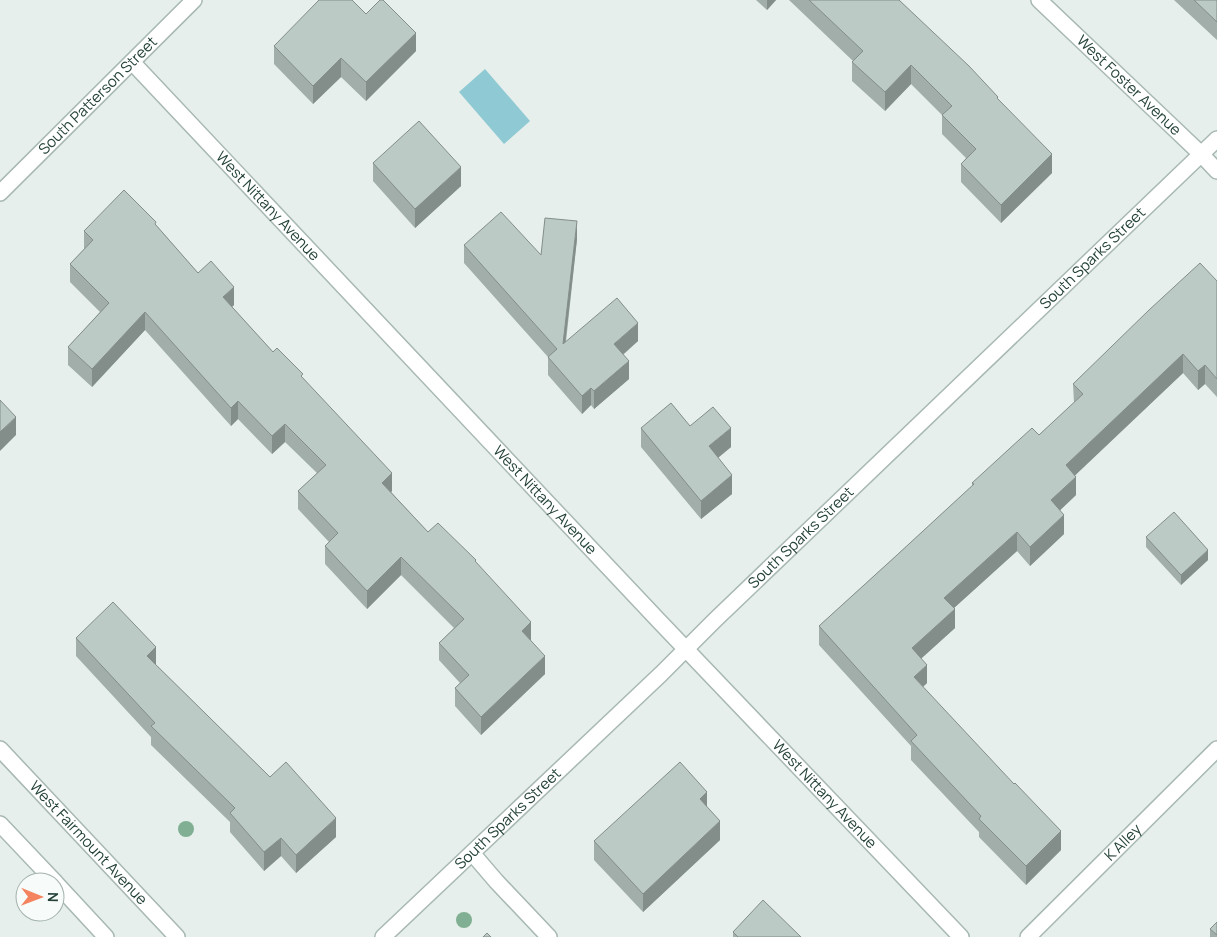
<svg xmlns="http://www.w3.org/2000/svg" width="1217" height="937" font-family="Manrope,sans-serif">
  <style>
    .water { fill: #8ec9d4 }
    .lines { fill: none; stroke-linecap: round; stroke-linejoin: round }
    .service-casing { stroke: #a8b8b2; stroke-width: 18 }
    .minor-casing { stroke: #a8b8b2; stroke-width: 18 }
    .tertiary-casing { stroke: #a8b8b2; stroke-width: 18 }
    .service { stroke: #fff; stroke-width: 15 }
    .minor { stroke: #fff; stroke-width: 15 }
    .tertiary { stroke: #fff; stroke-width: 15 }
    .tree { fill: #80af93 }
    .wall { fill: #a1aea9 }
    .shaded-wall { fill: #838d89 }
    .building { fill: #bbcac4; stroke: #838d89 }
    .labels { text-anchor: middle; stroke-width: 4; stroke-linejoin: round; paint-order: stroke }
    .street-label { font-size: 15px; fill: #24423a; stroke: #f7fbf9 }
  </style>
  <rect width="100%" height="100%" fill="#e6efeb"/>
  <!-- water -->
  <polygon class="water" points="485,69 530,121 504,144 459,92"/>
  <g class="lines">
    <defs>
      <g id="service">
        <polyline points="472,853 496,881 549,937"/>
        <path id="s1" d="M1028,937L1217,749"/>
      </g>
      <g id="minor">
        <path id="s2" d="M1039,0L1201,154L1217,171"/>
        <path id="s3" d="M132,62L659,621L961,937"/>
        <path id="s4" d="M0,193L194,0"/>
        <path id="s5" d="M0,749L177,937"/>
        <polyline points="0,824 55,882"/>
        <polyline points="55,882 106,937"/>
      </g>
      <g id="tertiary">
        <path id="s6" d="M383,937L661,674L715,620L1217,139"/>
      </g>
    </defs>
    <!-- service casing -->
    <use href="#service" class="service-casing"/>
    <!-- minor casing -->
    <use href="#minor" class="minor-casing"/>
    <!-- tertiary casing -->
    <use href="#tertiary" class="tertiary-casing"/>
    <!-- service -->
    <use href="#service" class="service"/>
    <!-- minor -->
    <use href="#minor" class="minor"/>
    <!-- tertiary -->
    <use href="#tertiary" class="tertiary"/>
  </g>
  <!-- trees -->
  <g class="tree">
    <circle cx="186" cy="829" r="8"/>
    <circle cx="464" cy="920" r="8"/>
  </g>
  <!-- wall -->
  <g class="wall">
    <polygon points="756,0 776,0 767,10"/>
    <polygon points="789,0 899,0 998,99 1052,173 1001,223 961,182 961,164 966,158 942,134 942,115 911,84 885,111 852,81 852,62 853,61"/>
    <polygon points="1174,0 1217,0 1217,40"/>
    <polygon points="366,14 416,51 366,101 341,77 313,104 274,64 274,46"/>
    <polygon points="373,163 461,186 415,228 373,181"/>
    <polygon points="156,225 198,273 234,305 232,307 273,352 303,379 392,491 391,492 428,532 476,562 531,640 530,640 545,674 481,735 455,706 455,688 460,683 439,660 439,643 454,628 401,575 367,609 325,564 325,546 329,542 298,509 298,491 317,473 285,442 272,454 238,419 231,426 145,330 92,387 68,365 68,347 100,312 70,282 70,264 84,249 84,231"/>
    <polygon points="577,239 566,342 638,341 623,355 629,379 594,409 591,405 582,414 548,375 548,357 464,263 464,245 541,255"/>
    <polygon points="1217,281 1217,397 1205,384 1198,390 1183,373 1075,475 1076,495 1060,510 1064,534 1030,566 1017,551 954,608 955,628 921,658 927,683 923,687 1061,850 1026,885 979,837 979,832 911,760 911,746 819,645 819,626 897,555 972,486 972,483 1039,435 1074,403 1073,384"/>
    <polygon points="690,426 731,447 718,458 732,494 701,519 641,447 641,428"/>
    <polygon points="1146,537 1208,560 1181,585 1146,547"/>
    <polygon points="76,638 156,665 270,777 336,837 296,873 281,856 264,871 230,832 230,822 151,745 151,737 76,656"/>
    <polygon points="707,807 720,840 643,912 594,860 594,841"/>
    <polygon points="1217,922 1217,937 1210,937 1210,929"/>
    <polygon points="733,932 801,937 733,937"/>
  </g>
  <!-- shaded-wall -->
  <g class="shaded-wall">
    <polygon points="767,0 776,0 767,10"/>
    <polygon points="416,33 416,51 366,101 366,82"/>
    <polygon points="341,58 341,77 313,104 313,86"/>
    <polygon points="911,65 911,84 885,111 885,92"/>
    <polygon points="1052,154 1052,173 1001,223 1001,205"/>
    <polygon points="461,167 461,186 415,228 415,209"/>
    <polygon points="577,221 577,239 563,362 563,344"/>
    <polygon points="234,287 234,305 223,315 223,297"/>
    <polygon points="145,312 145,330 92,387 92,369"/>
    <polygon points="638,323 638,341 614,362 614,344"/>
    <polygon points="1183,354 1183,373 1066,484 1066,465"/>
    <polygon points="629,361 629,379 594,409 594,391"/>
    <polygon points="1205,365 1205,384 1198,390 1198,371"/>
    <polygon points="591,388 591,405 582,414 582,396"/>
    <polygon points="238,401 238,419 231,426 231,408"/>
    <polygon points="16,417 16,435 0,451 0,432"/>
    <polygon points="285,424 285,442 272,454 272,436"/>
    <polygon points="731,428 731,447 709,465 709,446"/>
    <polygon points="392,473 392,491 382,501 382,483"/>
    <polygon points="732,475 732,494 701,519 701,501"/>
    <polygon points="1076,477 1076,495 1051,519 1051,500"/>
    <polygon points="1064,515 1064,534 1030,566 1030,547"/>
    <polygon points="1017,532 1017,551 944,617 944,598"/>
    <polygon points="1208,550 1208,560 1181,585 1181,575"/>
    <polygon points="401,557 401,575 367,609 367,591"/>
    <polygon points="955,609 955,628 912,667 912,648"/>
    <polygon points="531,622 531,640 522,649 522,631"/>
    <polygon points="156,647 156,666 147,656"/>
    <polygon points="545,656 545,674 481,735 481,717"/>
    <polygon points="927,665 927,683 914,695 914,677"/>
    <polygon points="707,792 707,810 700,799"/>
    <polygon points="336,818 336,837 296,873 296,855"/>
    <polygon points="720,821 720,840 643,912 643,894"/>
    <polygon points="1061,831 1061,850 1026,885 1026,866"/>
    <polygon points="281,838 281,856 264,871 264,852"/>
  </g>
  <!-- building -->
  <g class="building">
    <polygon points="319,0 352,0 366,14 380,0 383,0 416,33 366,82 341,58 313,86 274,46"/>
    <polygon points="809,0 899,0 969,66 998,97 997,98 1052,154 1001,205 961,164 976,149 942,115 952,106 911,65 885,92 852,62 863,51"/>
    <polygon points="1194,0 1217,0 1217,22"/>
    <polygon points="419,121 461,167 415,209 373,163"/>
    <polygon points="124,190 156,222 155,224 198,273 211,261 234,287 223,297 273,352 277,348 303,374 301,376 392,473 382,483 428,532 438,523 476,560 475,561 531,622 522,631 545,656 481,717 455,688 469,675 439,643 464,619 401,557 367,591 325,546 338,533 298,491 326,465 285,424 272,436 238,401 231,408 145,312 92,369 68,347 109,303 70,264 93,240 84,231"/>
    <polygon points="501,212 541,255 545,218 577,221 563,344 617,298 638,323 614,344 629,361 594,391 591,388 582,396 548,357 557,349 464,245"/>
    <polygon points="1200,263 1217,281 1217,379 1205,365 1198,371 1183,354 1066,465 1076,477 1051,500 1064,515 1030,547 1017,532 944,598 955,609 912,648 927,665 914,677 1014,784 1015,783 1061,831 1026,866 979,819 981,816 911,741 917,735 819,626 897,555 974,484 972,483 1032,428 1039,435 1083,394 1073,384 1149,310"/>
    <polygon points="0,400 16,417 0,432"/>
    <polygon points="671,403 690,426 713,407 731,428 709,446 732,475 701,501 641,428"/>
    <polygon points="1174,512 1208,550 1181,575 1146,537"/>
    <polygon points="113,602 156,647 147,656 270,777 286,762 336,818 296,855 281,838 264,852 230,813 235,808 151,726 155,723 76,638"/>
    <polygon points="680,762 707,792 700,799 720,821 643,894 594,841"/>
    <polygon points="763,900 801,937 738,937 733,932"/>
    <polygon points="1217,922 1217,935 1210,929"/>
    <polygon points="487,933 491,937 483,937"/>
  </g>
  <g class="labels">
    <!-- street labels -->
    <g class="street-label">
      <text dy="5" stroke="none"><textPath href="#s2" startOffset="124">West Foster Avenue</textPath></text>
      <text dy="5" stroke="none"><textPath href="#s4" startOffset="138">South Patterson Street</textPath></text>
      <text dy="5" stroke="none"><textPath href="#s3" startOffset="198">West Nittany Avenue</textPath></text>
      <text dy="5" stroke="none"><textPath href="#s6" startOffset="982">South Sparks Street</textPath></text>
      <text dy="5" stroke="none"><textPath href="#s3" startOffset="602">West Nittany Avenue</textPath></text>
      <text dy="5" stroke="none"><textPath href="#s6" startOffset="578">South Sparks Street</textPath></text>
      <text dy="5" stroke="none"><textPath href="#s3" startOffset="1008">West Nittany Avenue</textPath></text>
      <text dy="5" stroke="none"><textPath href="#s6" startOffset="172">South Sparks Street</textPath></text>
      <text dy="5" stroke="none"><textPath href="#s5" startOffset="129">West Fairmount Avenue</textPath></text>
      <text dy="5" stroke="none"><textPath href="#s1" startOffset="134">K Alley</textPath></text>
    </g>
  </g>
  <!-- north arrow -->
  <g transform="translate(40 897) rotate(91)"><circle r="24" fill="#f7fbf9" stroke="#a3b1ad"/>
  <path d="M0-4L9 19L0 12L-9 19Z" fill="#f4845f"/>
  <text y="-8" font-size="14" font-weight="bold" text-anchor="middle" fill="#24423a">N</text>
  </g>
</svg>
